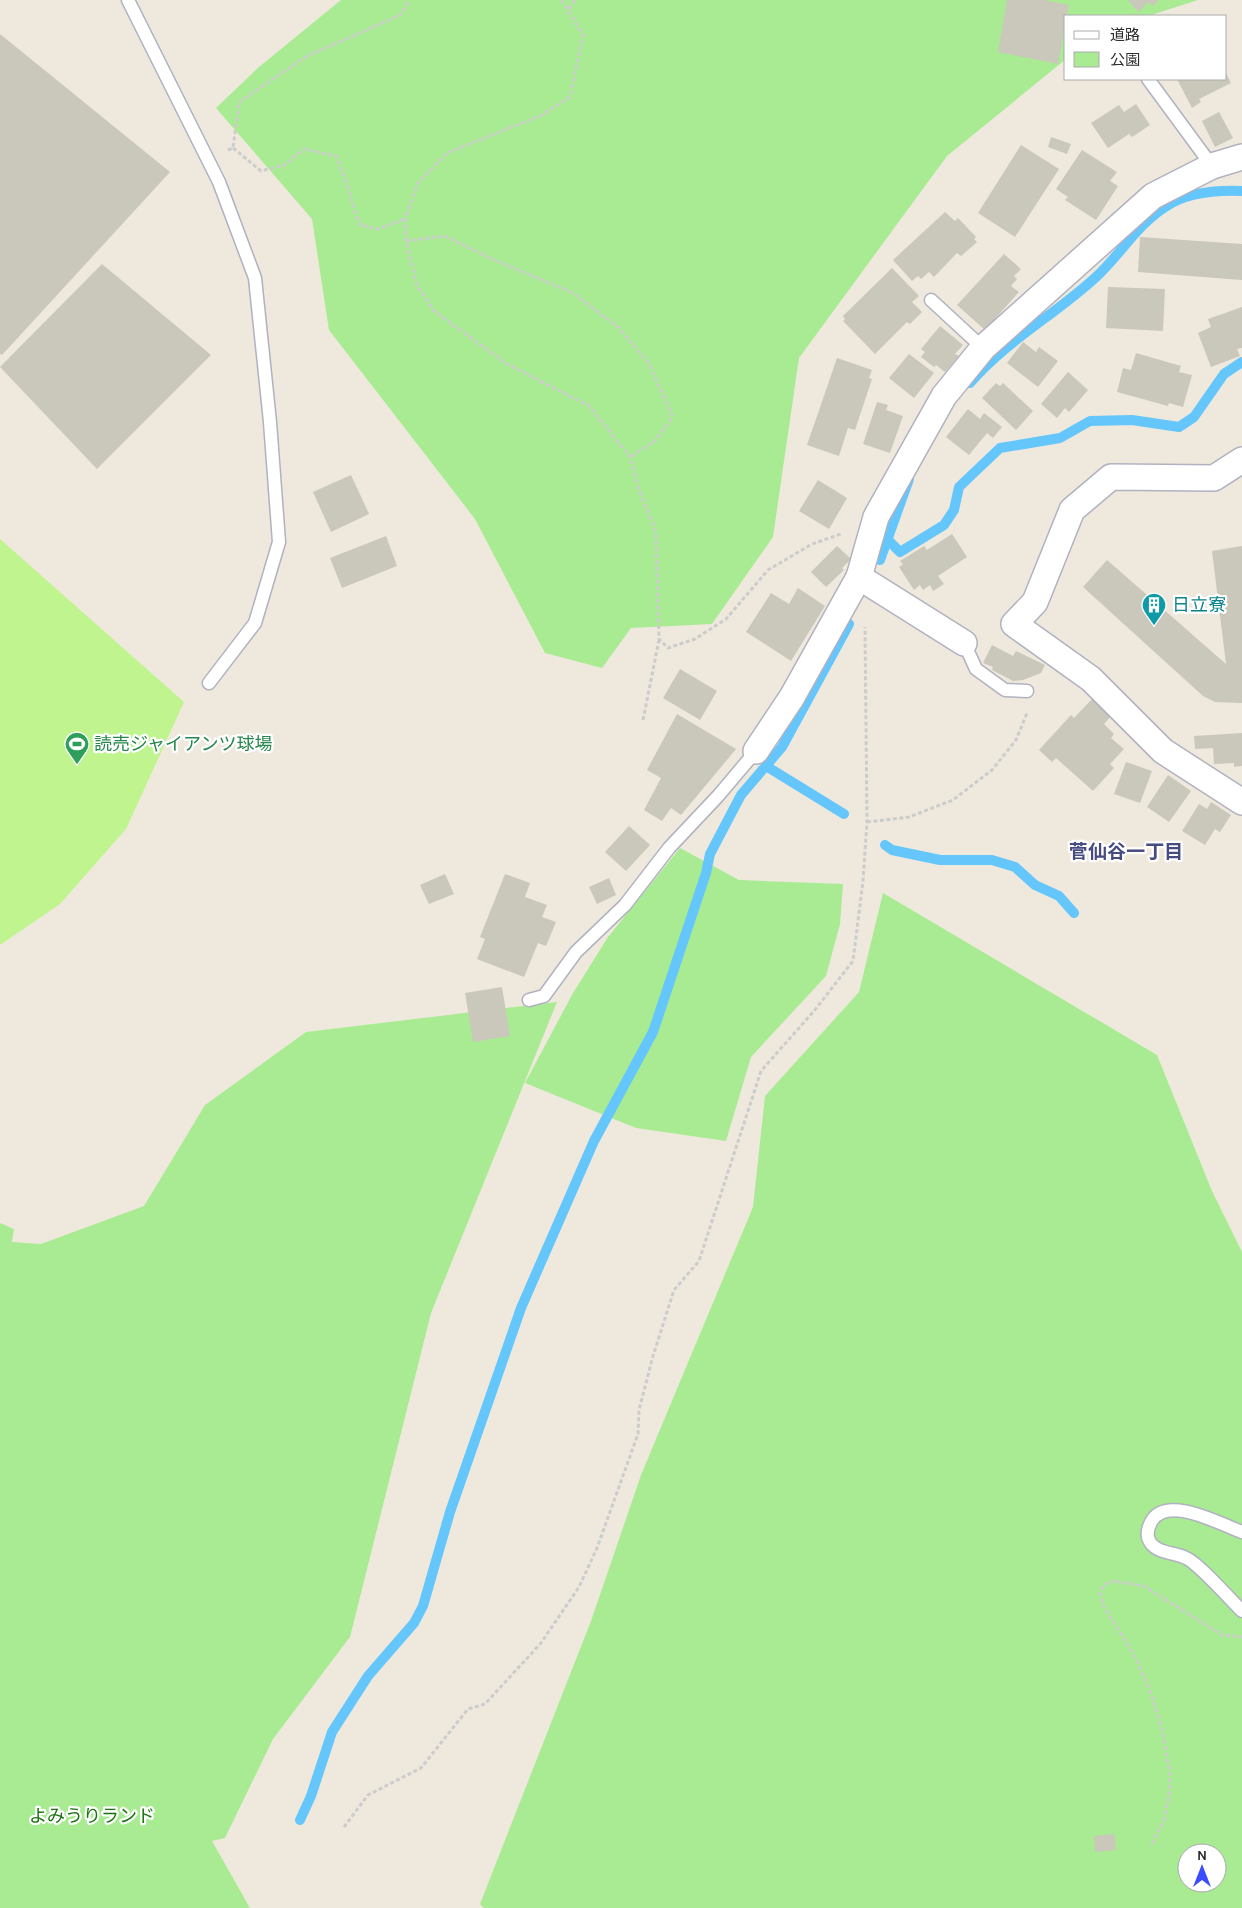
<svg xmlns="http://www.w3.org/2000/svg" width="1242" height="1908" font-family="Karla,'Noto Sans JP',sans-serif">
  <style>
    .green { fill: #a9eb93; fill-rule: evenodd }
    .pitch { fill: #bff48e }
    .lines { fill: none; stroke-linecap: round; stroke-linejoin: round }
    .stream { stroke: #65c6fc; stroke-width: 10 }
    .building { fill: #cac7bb }
    .lane-casing { stroke: #b1b2c1; stroke-width: 15 }
    .street-casing { stroke: #b1b2c1; stroke-width: 28 }
    .path { stroke: #ccc; stroke-width: 3; stroke-dasharray: 4 2.5; stroke-linecap: butt }
    .lane { stroke: #fff; stroke-width: 12 }
    .street { stroke: #fff; stroke-width: 25 }
    .labels { text-anchor: middle; stroke-width: 4.5; stroke-linejoin: round; paint-order: stroke }
    .culture-label { font-size: 18px; fill: #0d838f; stroke: #fff; text-anchor: start }
    .leisure-label { font-size: 18px; fill: #27864d; stroke: #fff; text-anchor: start }
    .park-label { font-size: 18px; fill: #1d7312; stroke: #fff }
    .neighbourhood-label { font-size: 19px; font-weight: bold; fill: #464c82; stroke: #fff }
  </style>
  <rect width="100%" height="100%" fill="#efe9dd"/>
  <!-- green -->
  <g class="green">
    <polygon points="341,0 1198,0 1148,16 1066,16 1066,59 947,156 799,358 773,537 712,624 631,628 602,668 545,653 475,519 329,330 312,219 216,108 259,67"/>
    <polygon points="680,848 739,880 843,884 840,924 826,976 751,1057 726,1141 636,1128 525,1083 573,993 608,937"/>
    <path d="M883,893L1157,1055L1212,1191L1242,1252V1908H484L480,1904L591,1621L641,1475L753,1207L765,1096L859,992ZM1187,1853H1217V1883H1187Z"/>
    <polygon points="557,1002 431,1313 350,1637 273,1739 225,1838 212,1841 250,1908 0,1908 0,1223 14,1229 12,1242 41,1244 144,1206 205,1105 306,1032"/>
  </g>
  <!-- pitch -->
  <polygon class="pitch" points="0,539 184,702 126,829 60,904 0,945"/>
  <g class="lines">
    <!-- stream -->
    <g class="stream">
      <path d="M970,383C1007,340 1055,315 1096,277C1120,255 1137,225 1165,207C1187,192 1216,190 1242,191"/>
      <polyline points="888,540 900,552 944,525 954,510 959,487 1000,448 1060,438 1090,421 1132,420 1179,427 1194,417 1224,374 1242,362"/>
      <polyline points="880,560 909,479"/>
      <polyline points="766,766 844,814"/>
      <polyline points="885,845 892,850 940,860 992,860 1015,867 1035,885 1059,896 1074,913"/>
      <polyline points="300,1820 311,1796 332,1732 368,1676 414,1623 423,1606 450,1512 521,1308 594,1141 653,1032 706,873 710,854 741,795 782,747 849,624"/>
    </g>
  </g>
  <!-- building -->
  <g class="building">
    <polygon points="1007,0 1044,0 1069,5 1058,64 998,52"/>
    <polygon points="1128,0 1159,0 1152,6 1149,2 1138,12"/>
    <polygon points="0,34 170,172 2,355 0,354"/>
    <polygon points="1226,73 1231,83 1199,99 1201,102 1192,108 1177,79 1226,79"/>
    <polygon points="1136,104 1150,125 1132,137 1129,134 1108,148 1091,123 1119,105 1124,112"/>
    <polygon points="1219,112 1233,138 1215,147 1202,121"/>
    <polygon points="1051,137 1071,144 1067,154 1048,147"/>
    <polygon points="1021,145 1059,169 1015,237 978,213"/>
    <polygon points="1082,150 1117,172 1110,181 1118,186 1096,220 1065,200 1068,197 1056,189"/>
    <polygon points="945,212 955,221 958,218 976,237 974,239 977,242 961,256 957,253 934,277 929,272 921,279 918,276 912,281 893,260"/>
    <polygon points="1140,237 1242,244 1242,280 1138,272"/>
    <polygon points="1004,254 1021,269 1014,276 1017,279 1011,286 1019,292 985,330 957,305"/>
    <polygon points="102,264 211,355 97,469 0,367"/>
    <polygon points="892,268 919,296 912,302 922,312 910,324 907,322 875,354 843,321 845,319 843,316"/>
    <polygon points="1108,287 1165,289 1163,331 1106,328"/>
    <polygon points="1242,307 1242,348 1237,349 1240,356 1211,367 1198,333 1211,327 1208,319"/>
    <polygon points="940,326 963,345 955,354 959,356 945,372 936,365 934,367 921,357 925,352 921,349"/>
    <polygon points="1023,342 1036,352 1039,347 1058,361 1038,387 1007,363"/>
    <polygon points="1136,353 1181,366 1179,372 1192,375 1183,407 1169,403 1168,406 1117,392 1123,368 1131,370"/>
    <polygon points="909,354 934,373 914,398 889,378"/>
    <polygon points="837,358 872,370 869,378 872,379 855,430 848,428 839,456 807,445"/>
    <polygon points="1068,372 1088,390 1069,412 1065,408 1057,418 1041,404"/>
    <polygon points="996,383 1000,386 1003,383 1033,411 1016,430 982,398"/>
    <polygon points="877,402 888,405 886,410 903,416 890,453 863,444"/>
    <polygon points="968,409 980,419 984,413 1002,427 993,438 987,433 969,455 946,437"/>
    <polygon points="351,475 369,514 331,532 313,492"/>
    <polygon points="818,480 847,498 829,529 799,511"/>
    <polygon points="952,534 967,557 938,576 944,584 933,591 930,585 923,590 920,585 914,590 899,567 903,564 900,561 924,546 927,550"/>
    <polygon points="386,536 397,566 342,588 330,558"/>
    <polygon points="837,546 851,559 842,568 844,570 826,587 811,572"/>
    <polygon points="1242,546 1242,703 1215,702 1203,696 1083,587 1107,560 1226,664 1212,551"/>
    <polygon points="798,588 825,606 791,661 746,632 771,593 789,604"/>
    <polygon points="992,645 1013,656 1016,651 1045,665 1041,673 1023,680 1013,681 992,670 993,667 983,663"/>
    <polygon points="680,669 717,691 700,720 663,698"/>
    <polygon points="1092,699 1111,716 1104,724 1114,734 1111,738 1124,749 1110,764 1114,768 1093,791 1056,758 1052,762 1039,750 1071,715 1074,718"/>
    <polygon points="677,714 736,749 681,815 671,808 662,821 644,810 661,778 647,770"/>
    <polygon points="1242,733 1242,766 1234,767 1234,763 1214,764 1213,748 1195,749 1194,736"/>
    <polygon points="1126,762 1152,771 1140,803 1114,794"/>
    <polygon points="1168,775 1191,791 1169,822 1147,807"/>
    <polygon points="1211,802 1231,815 1220,832 1215,829 1205,845 1182,831 1199,804 1207,809"/>
    <polygon points="629,826 650,845 626,871 605,852"/>
    <polygon points="445,874 454,894 429,904 420,885"/>
    <polygon points="505,874 530,883 525,897 547,905 542,917 556,922 546,946 538,943 524,977 477,959 485,939 480,937"/>
    <polygon points="609,878 616,895 597,904 589,887"/>
    <polygon points="502,987 510,1036 473,1042 465,993"/>
    <polygon points="1114,1834 1116,1850 1095,1852 1094,1836"/>
  </g>
  <g class="lines">
    <defs>
      <g id="lane">
        <polyline points="128,0 219,182 255,278 270,422 279,542 255,623 209,683"/>
        <polyline points="1148,79 1212,166"/>
        <polyline points="931,300 983,348"/>
        <polyline points="964,643 976,669 1005,690 1027,691"/>
        <polyline points="529,1000 544,996 576,952 625,905 669,848 718,796 756,751"/>
        <path d="M1242,1532C1220,1524 1166,1494 1151,1522C1148,1528 1146,1534 1149,1540C1155,1554 1175,1552 1186,1558C1198,1563 1230,1599 1242,1611"/>
      </g>
      <g id="street">
        <polyline points="1242,460 1214,478 1111,477 1072,510 1035,602 1014,624 1091,679 1163,751 1242,802"/>
        <polyline points="859,577 964,643"/>
        <polyline points="756,751 792,697 859,577 876,517 944,396 983,348 1153,196 1212,166 1242,157"/>
      </g>
    </defs>
    <!-- lane casing -->
    <use href="#lane" class="lane-casing"/>
    <!-- street casing -->
    <use href="#street" class="street-casing"/>
    <!-- path -->
    <g class="path">
      <polyline points="562,0 583,35 570,97 542,115 447,153 418,183 405,219 406,241 417,285 434,311 507,364 589,406 630,457 638,487 656,532 659,639 668,648 695,639 726,619 768,570 812,544 841,534"/>
      <polyline points="569,9 575,0"/>
      <path d="M233,148L261,171L284,165L304,149L336,156C346,178 351,202 360,225L378,229L405,219"/>
      <polyline points="228,150 233,148 239,102 307,56 401,15 409,0"/>
      <polyline points="406,241 445,236 490,258 573,293 619,328 648,362 673,417 656,440 630,457"/>
      <polyline points="643,720 659,640"/>
      <polyline points="867,822 909,817 953,800 992,770 1016,740 1027,713"/>
      <polyline points="344,1827 368,1795 421,1768 468,1709 485,1704 541,1643 579,1587 597,1548 638,1434 639,1410 653,1356 674,1290 699,1261 761,1071 814,1011 853,961 863,881 867,822 865,627"/>
      <polyline points="1152,1844 1164,1820 1169,1796 1170,1774 1163,1733 1152,1696 1136,1658 1103,1605 1100,1592 1104,1585 1114,1581 1144,1586 1222,1635 1242,1637"/>
    </g>
    <!-- lane -->
    <use href="#lane" class="lane"/>
    <!-- street -->
    <use href="#street" class="street"/>
  </g>
  <!-- icons -->
  <defs>
    <symbol id="building-pin" viewBox="-11 -11 22 30"><path d="M0 17L-7.5 6A9.5 9.5 0 1 1 7.5 6Z" fill="#0f9aa8" stroke="#fff"/><path d="M-4-6H4V6H1V3H-1V6H-4ZM-2.5-4.3h1.7v1.8h-1.7ZM.8-4.3h1.7v1.8H.8ZM-2.5-1h1.7V.8h-1.7ZM.8-1h1.7V.8H.8Z" fill="#fff"/></symbol>
    <symbol id="stadium-pin" viewBox="-11 -11 22 30"><path d="M0 17L-7.5 6A9.5 9.5 0 1 1 7.5 6Z" fill="#2e9e5b" stroke="#fff"/><path d="M0-5a6.5 5 0 1 0 0 10a6.5 5 0 1 0 0-10ZM-3.5-1.8h7v3.6h-7Z" fill="#fff"/></symbol>
  </defs>
  <g fill-rule="evenodd">
    <use href="#building-pin" x="1140" y="591" width="28" height="38"/>
    <use href="#stadium-pin" x="63" y="730" width="28" height="38"/>
  </g>
  <g class="labels">
    <!-- culture labels -->
    <g class="culture-label">
      <text x="1172" y="611">日立寮</text>
    </g>
    <!-- leisure labels -->
    <g class="leisure-label">
      <text x="94" y="750">読売ジャイアンツ球場</text>
    </g>
    <!-- park labels -->
    <g class="park-label">
      <text x="92" y="1822">よみうりランド</text>
    </g>
    <!-- neighbourhood labels -->
    <g class="neighbourhood-label">
      <text x="1126" y="858">菅仙谷一丁目</text>
    </g>
  </g>
  <!-- legend -->
  <rect x="1064" y="15" width="162" height="65" fill="#ffffff" stroke="#ababab"/>
  <rect x="1074" y="31" width="25" height="8" fill="#ffffff" stroke="#ababab"/>
  <text x="1110" y="40" font-size="15" fill="#2c2c2c">道路</text>
  <rect x="1074" y="52" width="25" height="15" fill="#a9eb93" stroke="#ababab"/>
  <text x="1110" y="65" font-size="15" fill="#2c2c2c">公園</text>
  <!-- north arrow -->
  <g transform="translate(1202 1868)"><circle r="24" fill="#ffffff" stroke="#ababab"/>
  <path d="M0-4L9 19L0 12L-9 19Z" fill="#3a4cff"/>
  <text y="-8" font-size="14" font-weight="bold" text-anchor="middle" fill="#2c2c2c">N</text>
  </g>
</svg>
